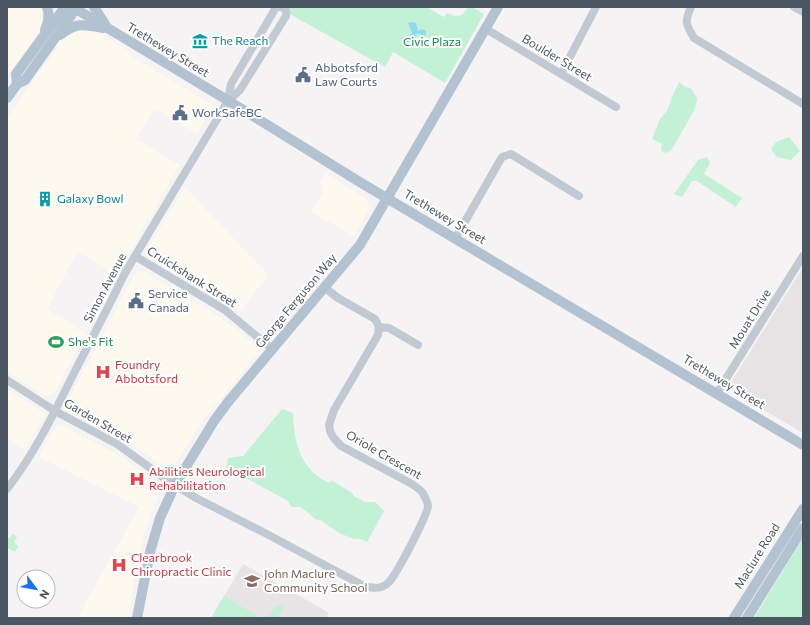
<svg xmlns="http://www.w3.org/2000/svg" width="810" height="625" font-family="Commissioner,sans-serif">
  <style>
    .commercial { fill: #fdf9ef }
    .education { fill: #e6e4e5 }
    .green { fill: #c3f1d5 }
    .water { fill: #90daee }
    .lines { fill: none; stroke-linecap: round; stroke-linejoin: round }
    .minor { stroke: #c1cad2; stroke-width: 8 }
    .major { stroke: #b3c2d1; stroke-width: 10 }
    .labels { text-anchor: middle; stroke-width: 4; stroke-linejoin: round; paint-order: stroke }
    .culture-label { font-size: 12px; fill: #0d838f; stroke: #fff; text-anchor: start }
    .park-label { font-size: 12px; fill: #17864f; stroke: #fff }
    .street-label { font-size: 12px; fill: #4a5661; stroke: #fff }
    .service-label { font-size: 12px; fill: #4e5e75; stroke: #fff; text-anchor: start }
    .leisure-label { font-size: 12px; fill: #27864d; stroke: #fff; text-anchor: start }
    .health-label { font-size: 12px; fill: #be3a42; stroke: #fff; text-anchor: start }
    .education-label { font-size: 12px; fill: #785e54; stroke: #fff; text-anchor: start }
  </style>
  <rect width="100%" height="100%" fill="#f5f3f3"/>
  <!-- commercial -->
  <g class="commercial">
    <polygon points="7,7 43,7 47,21 7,76"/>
    <polygon points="75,28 94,30 129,51 128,54 213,105 198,134 154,109 136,139 180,165 141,233 113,279 103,266 77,252 47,309 86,333 54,394 45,396 7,371 7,117 57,47 55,45 59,38"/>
    <polygon points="326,173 362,196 367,200 369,205 369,210 354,236 311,212 323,191 320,183"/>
    <polygon points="185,187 268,275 240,312 231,304 151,257 148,248"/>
    <polygon points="138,271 143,271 220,317 254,344 257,350 256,356 199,425 173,468 167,469 123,438 71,410 68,406 68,401 134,274"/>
    <polygon points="7,389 46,414 25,449 7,438"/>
    <polygon points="62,425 126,460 163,487 151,513 143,538 138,557 128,618 77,618 139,507 39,457 54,428"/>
  </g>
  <!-- education -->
  <g class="education">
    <polygon points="803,267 803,433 732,391 730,384"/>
    <polygon points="243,564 329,613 326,618 211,618"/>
  </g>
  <!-- green -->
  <g class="green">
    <polygon points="279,7 426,7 444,17 447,13 455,16 462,15 468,8 472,7 484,14 445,83 393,52 385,67 295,17"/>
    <polygon points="679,82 684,86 691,89 697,98 695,109 672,149 667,153 661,151 662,144 652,139 660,119 667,111 673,95"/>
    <polygon points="789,137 800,151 791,160 777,157 771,149 776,142"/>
    <polygon points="707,157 710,163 704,174 742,198 736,207 697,181 692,181 682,197 674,194 698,160"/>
    <path d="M282,409L293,413C294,443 300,469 329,483L331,480L352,493L355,497L365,502H375L384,511L367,542L361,539H354L339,533L322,521L315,519L305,510L300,507H291L288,501L244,477L234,475L226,470L228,458L243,456Z"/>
    <polygon points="13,534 17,537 14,542 18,546 15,552 7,548 7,540"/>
    <polygon points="803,538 803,618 754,618"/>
    <path d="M224,596L259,617C269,617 270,614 275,606L285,605L277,618H211Z"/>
  </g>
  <!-- water -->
  <polygon class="water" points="412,22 416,23 418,31 422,29 426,31 426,33 425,36 417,33 415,39 410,42 404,42 403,37 409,36 412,33 408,23"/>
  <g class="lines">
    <!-- minor -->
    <g class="minor">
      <path d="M691,7C684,23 686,24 694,38L803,104"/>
      <polyline points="794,7 803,12"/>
      <polyline points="486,29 616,107"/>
      <polyline points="561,74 596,7"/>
      <polyline points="228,101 231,84 275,9 278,7"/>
      <polyline points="455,239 502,157 511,154 579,196"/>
      <polyline points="135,256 225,310 272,349"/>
      <polyline points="324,287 338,298 375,319 379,327 389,328 418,345"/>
      <path d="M7,380L55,411L117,444L164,478L196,498L263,532L362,585C370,588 381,590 388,583C396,576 427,516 428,506C428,503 424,495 422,492C420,489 415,487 412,484L341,446L333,437L330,431L329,425L334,410L378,335L379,327"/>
      <polyline points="717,393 803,256"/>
      <path d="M7,489C35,453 54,413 74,373C91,340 108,308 124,275L135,256L228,101L240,90L286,16C287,12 286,8 281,7"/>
    </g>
    <!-- major -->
    <g class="major">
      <polyline points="94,7 106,26"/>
      <polyline points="76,9 237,106 363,184 803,445"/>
      <path d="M45,30C48,22 50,16 47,7"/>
      <path d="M60,35C78,21 83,25 103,28"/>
      <polyline points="17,84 16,74 65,7"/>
      <polyline points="7,98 17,84 25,80 77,7"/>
      <polyline points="137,618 150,552 160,518 175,485 214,421 228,402 360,245 498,7"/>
      <polyline points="734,618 803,509"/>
      <polyline points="747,618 803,528"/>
    </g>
  </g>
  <!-- icons -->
  <defs>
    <symbol id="museum-bare" viewBox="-9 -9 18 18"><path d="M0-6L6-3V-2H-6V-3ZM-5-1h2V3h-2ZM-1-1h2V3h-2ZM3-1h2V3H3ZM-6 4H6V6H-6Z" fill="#0f9aa8" stroke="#fff" stroke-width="2.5" paint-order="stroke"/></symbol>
    <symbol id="civic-bare" viewBox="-9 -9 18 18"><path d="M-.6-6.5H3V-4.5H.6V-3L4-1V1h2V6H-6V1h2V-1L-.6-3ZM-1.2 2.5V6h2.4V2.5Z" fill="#5c6f8a" stroke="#fff" stroke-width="2.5" paint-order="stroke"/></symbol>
    <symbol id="building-bare" viewBox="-9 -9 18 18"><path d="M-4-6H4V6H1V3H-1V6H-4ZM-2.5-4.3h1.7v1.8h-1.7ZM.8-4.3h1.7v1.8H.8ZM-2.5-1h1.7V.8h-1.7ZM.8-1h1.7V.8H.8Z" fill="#0f9aa8" stroke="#fff" stroke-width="2.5" paint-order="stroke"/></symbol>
    <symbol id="stadium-bare" viewBox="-9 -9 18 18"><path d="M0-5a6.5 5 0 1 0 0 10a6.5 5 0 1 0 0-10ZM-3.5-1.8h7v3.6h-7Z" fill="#2e9e5b" stroke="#fff" stroke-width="2.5" paint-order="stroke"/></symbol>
    <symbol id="hospital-bare" viewBox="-9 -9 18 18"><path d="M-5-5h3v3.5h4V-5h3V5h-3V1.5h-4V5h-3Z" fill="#e0444e" stroke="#fff" stroke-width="2.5" paint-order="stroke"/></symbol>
    <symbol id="school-bare" viewBox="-9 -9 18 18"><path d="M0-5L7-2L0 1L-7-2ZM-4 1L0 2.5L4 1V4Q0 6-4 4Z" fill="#8d6e63" stroke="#fff" stroke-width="2.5" paint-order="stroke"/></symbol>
  </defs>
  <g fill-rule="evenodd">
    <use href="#museum-bare" x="189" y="30" width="22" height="22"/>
    <use href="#civic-bare" x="292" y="64" width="22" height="22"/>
    <use href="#civic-bare" x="169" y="102" width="22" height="22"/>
    <use href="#building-bare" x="34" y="188" width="22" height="22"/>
    <use href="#civic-bare" x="125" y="290" width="22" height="22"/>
    <use href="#stadium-bare" x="45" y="331" width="22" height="22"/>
    <use href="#hospital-bare" x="92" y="361" width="22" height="22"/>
    <use href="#hospital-bare" x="126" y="468" width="22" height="22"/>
    <use href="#hospital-bare" x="108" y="554" width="22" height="22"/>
    <use href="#school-bare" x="241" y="570" width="22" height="22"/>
  </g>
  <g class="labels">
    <!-- culture labels -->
    <g class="culture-label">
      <text x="212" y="45">The Reach</text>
      <text x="57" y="203">Galaxy Bowl</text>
    </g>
    <!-- park labels -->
    <g class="park-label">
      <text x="432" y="46">Civic Plaza</text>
    </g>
    <!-- street labels -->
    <g class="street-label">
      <text transform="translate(168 50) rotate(31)" y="4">Trethewey Street</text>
      <text transform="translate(557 58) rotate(31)" y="4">Boulder Street</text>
      <text transform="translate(445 217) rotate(31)" y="4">Trethewey Street</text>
      <text transform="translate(192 277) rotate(32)" y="4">Cruickshank Street</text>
      <text transform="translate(105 288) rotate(-62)" y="4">Simon Avenue</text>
      <text transform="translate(296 301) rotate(-50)" y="4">George Ferguson Way</text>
      <text transform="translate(750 319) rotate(-58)" y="4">Mouat Drive</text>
      <text transform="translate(724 382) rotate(31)" y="4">Trethewey Street</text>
      <text transform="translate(98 421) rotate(30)" y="4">Garden Street</text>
      <text transform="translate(384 455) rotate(30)" y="4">Oriole Crescent</text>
      <text transform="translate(757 556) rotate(-58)" y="4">Maclure Road</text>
    </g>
    <!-- service labels -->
    <g class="service-label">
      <text x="315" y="72">Abbotsford<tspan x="315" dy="14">Law Courts</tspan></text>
      <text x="192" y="117">WorkSafeBC</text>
      <text x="148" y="298">Service<tspan x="148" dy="14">Canada</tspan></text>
    </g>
    <!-- leisure labels -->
    <g class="leisure-label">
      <text x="68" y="346">She's Fit</text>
    </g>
    <!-- health labels -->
    <g class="health-label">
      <text x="115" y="369">Foundry<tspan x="115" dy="14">Abbotsford</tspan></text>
      <text x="149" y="476">Abilities Neurological<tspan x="149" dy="14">Rehabilitation</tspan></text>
      <text x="131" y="562">Clearbrook<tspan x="131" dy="14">Chiropractic Clinic</tspan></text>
    </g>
    <!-- education labels -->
    <g class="education-label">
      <text x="264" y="578">John Maclure<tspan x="264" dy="14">Community School</tspan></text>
    </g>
  </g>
  <!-- border -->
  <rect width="810" height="625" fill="none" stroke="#4a5661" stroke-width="16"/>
  <!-- north arrow -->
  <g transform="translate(36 589) rotate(122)"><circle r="19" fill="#ffffff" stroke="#b7bbc0"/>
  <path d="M0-3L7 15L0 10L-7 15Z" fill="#1a73e8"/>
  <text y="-6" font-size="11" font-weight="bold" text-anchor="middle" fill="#4a5661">N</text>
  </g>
</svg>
